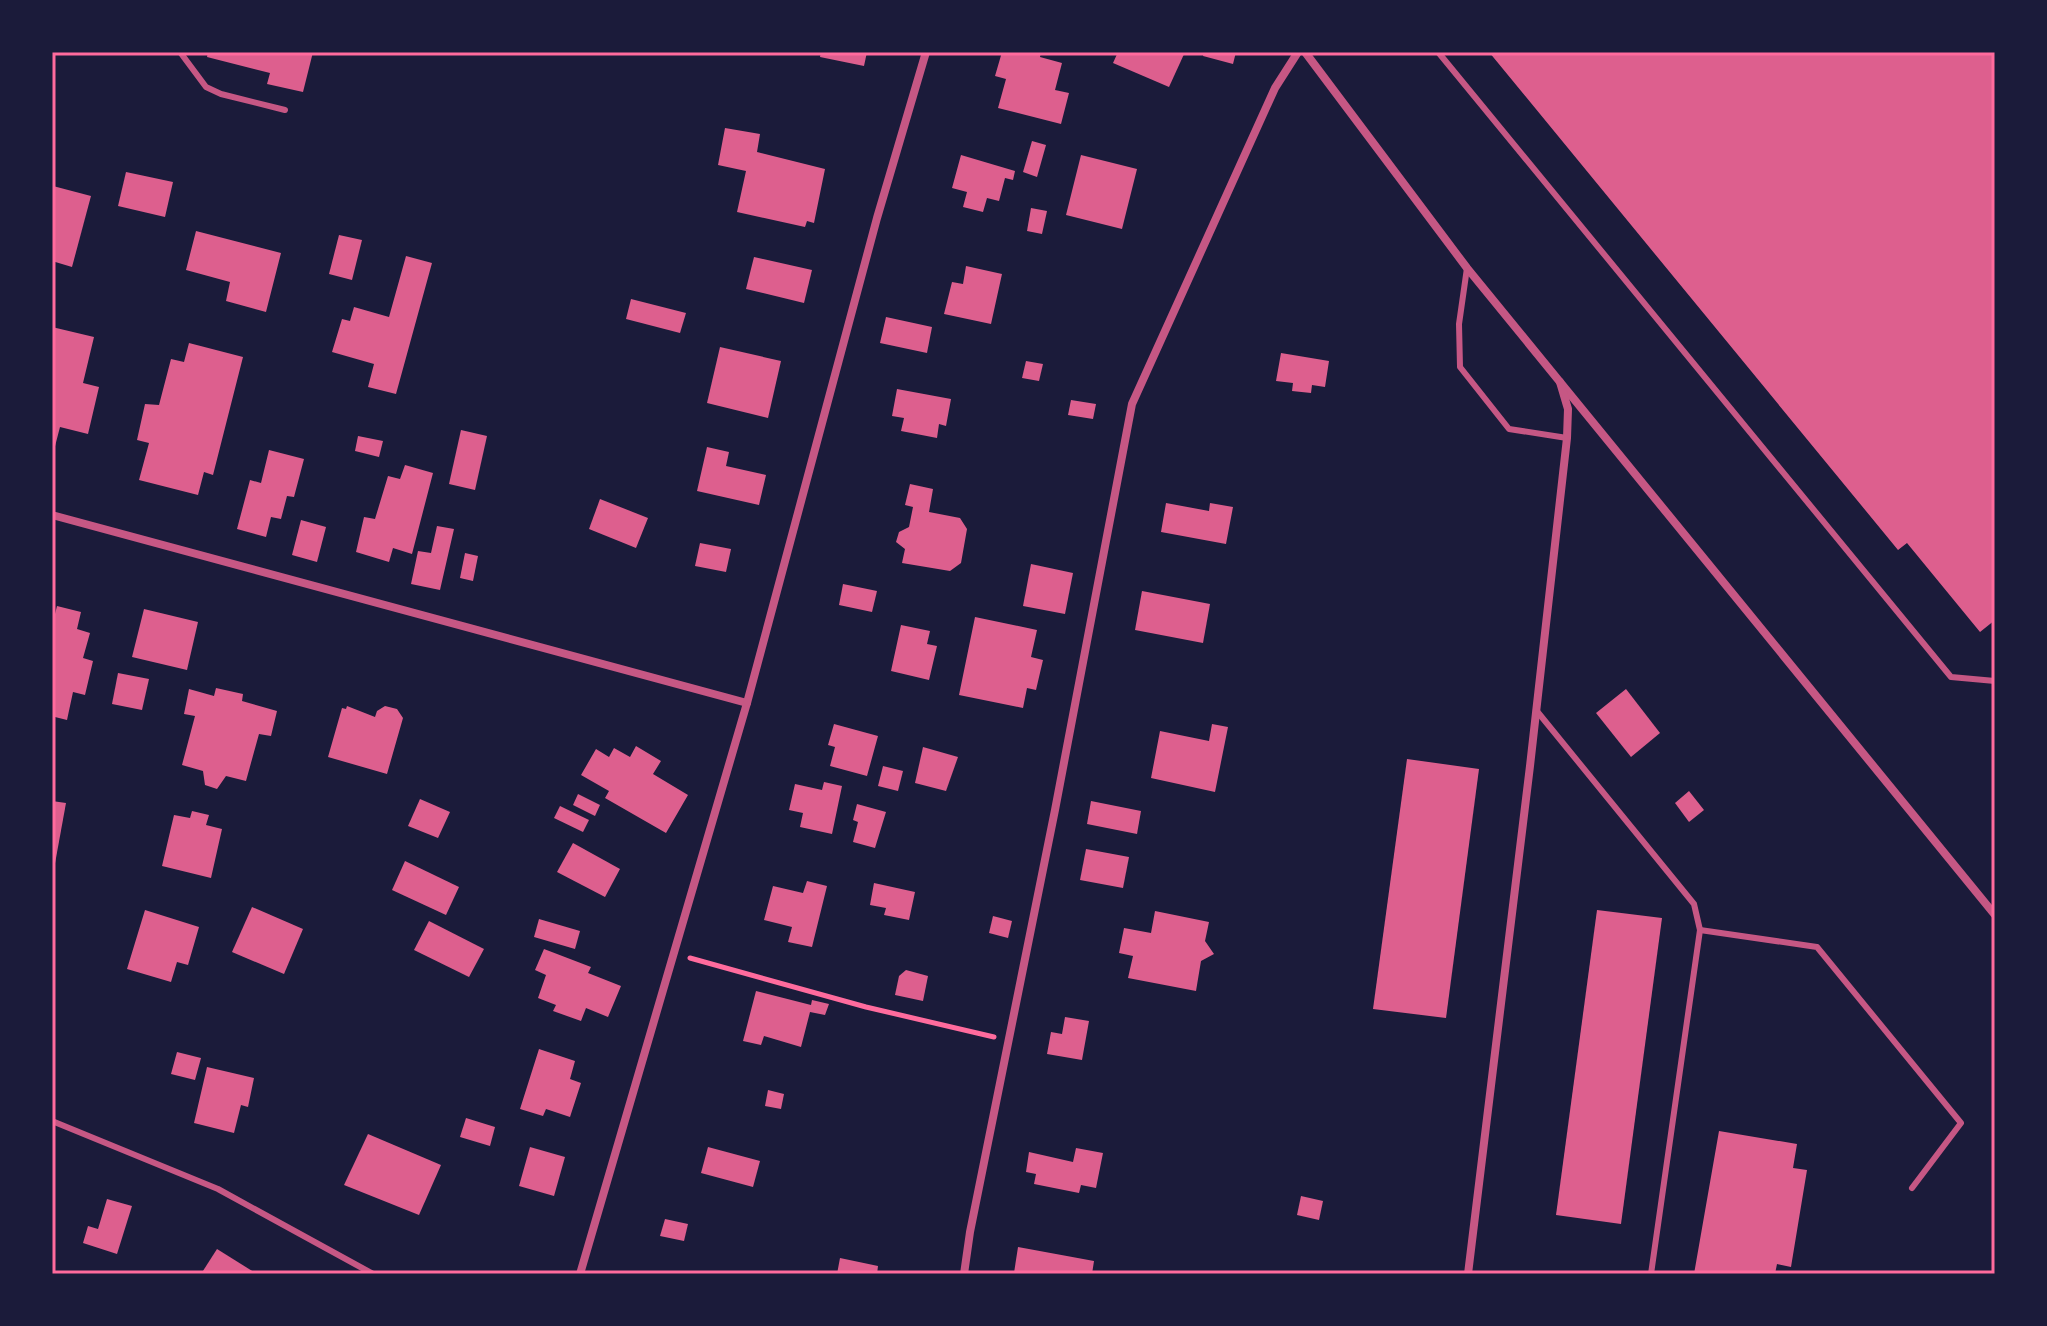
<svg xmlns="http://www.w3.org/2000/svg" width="2047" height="1326" font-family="'Fira Sans',sans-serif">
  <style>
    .building { fill: #dd5f8e }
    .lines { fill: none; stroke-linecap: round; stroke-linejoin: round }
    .path { stroke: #ff6b9d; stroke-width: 5 }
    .service { stroke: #c65784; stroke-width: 6 }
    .minor { stroke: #c65784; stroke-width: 8 }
    .neatline { fill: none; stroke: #ff6b9d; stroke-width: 3 }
  </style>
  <rect width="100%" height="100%" fill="#1b1b3a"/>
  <!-- building -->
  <g class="building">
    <polygon points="208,52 313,52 303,92 267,84 270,73 207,57"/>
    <polygon points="821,52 867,52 864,66 820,57"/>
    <polygon points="1002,52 1041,52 1040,57 1062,63 1055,90 1069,93 1061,124 998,108 1006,79 995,76"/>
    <polygon points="1118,52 1185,52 1169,87 1113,63"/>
    <polygon points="1204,52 1236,52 1233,64 1203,56"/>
    <polygon points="1489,52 1995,52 1995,620 1980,632 1907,543 1898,550"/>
    <polygon points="725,128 760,134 757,152 825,169 814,223 807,221 805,227 737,212 746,171 718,165"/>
    <polygon points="1032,141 1046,145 1037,177 1023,172"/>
    <polygon points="961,155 1015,171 1013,180 1005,178 999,201 987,198 983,212 963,207 967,192 952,188"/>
    <polygon points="1081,155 1137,169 1122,229 1066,215"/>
    <polygon points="126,172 173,182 165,217 118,206"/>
    <polygon points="53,186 91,196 72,267 52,261"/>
    <polygon points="1031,208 1047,211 1042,234 1027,231"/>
    <polygon points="196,231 281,253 266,312 226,301 230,282 186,270"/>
    <polygon points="339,235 362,240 352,280 329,274"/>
    <polygon points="406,256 432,263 396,394 368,387 374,364 332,352 342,319 350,321 354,307 389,317"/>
    <polygon points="754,257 812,270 804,303 746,289"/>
    <polygon points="966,266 1002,274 991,324 944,314 952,282 963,284"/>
    <polygon points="631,299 686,313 680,333 626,319"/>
    <polygon points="886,317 932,327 927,353 880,343"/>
    <polygon points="52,327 94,337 83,383 99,387 88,434 60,427 53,454"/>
    <polygon points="189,343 243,357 213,475 204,472 198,495 139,480 149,443 137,440 145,404 159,405 171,359 184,362"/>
    <polygon points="720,347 781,361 768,418 707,403"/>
    <polygon points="1281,353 1329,361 1325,387 1312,385 1311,393 1292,391 1293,383 1276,381"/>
    <polygon points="1026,361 1043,364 1039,381 1022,378"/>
    <polygon points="897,389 951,399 946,426 939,424 937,438 901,431 904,418 892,416"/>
    <polygon points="1071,400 1096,404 1093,419 1068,415"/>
    <polygon points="461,430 487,436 475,490 449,484"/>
    <polygon points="358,436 383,441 379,457 355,451"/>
    <polygon points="707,447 729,452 726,466 766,475 759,505 697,491"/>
    <polygon points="269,450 304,459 294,497 287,496 281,519 271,517 266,537 237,529 250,480 261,483"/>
    <polygon points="405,465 433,473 412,554 393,548 389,562 356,552 364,517 375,519 388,476 400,479"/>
    <polygon points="910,484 933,489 929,512 960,518 967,529 961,563 950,571 902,563 905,549 896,542 899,532 909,527 913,507 905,505"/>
    <polygon points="600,499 648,518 636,548 589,529"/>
    <polygon points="1166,503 1209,511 1210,503 1233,507 1226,544 1161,532"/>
    <polygon points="301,520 326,527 317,562 292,555"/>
    <polygon points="437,526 454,529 440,590 411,584 418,551 431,553"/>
    <polygon points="700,543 731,549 726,572 695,566"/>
    <polygon points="465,553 478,556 473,581 460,578"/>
    <polygon points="1031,564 1073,573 1065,614 1023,606"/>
    <polygon points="843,584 877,591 872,612 839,605"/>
    <polygon points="1142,591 1210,604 1203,643 1135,630"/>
    <polygon points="57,606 81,612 77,629 90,633 83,658 93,661 85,695 73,692 67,720 55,717 53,726 52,614 55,614"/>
    <polygon points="144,609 198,622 187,670 132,657"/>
    <polygon points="975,617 1037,630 1031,657 1043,660 1036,690 1027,688 1023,708 959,695"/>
    <polygon points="901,625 930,631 927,644 937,646 929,680 891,671"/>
    <polygon points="118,673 149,679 142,710 112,704"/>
    <polygon points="216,688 243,694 242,701 277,711 271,736 259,734 246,781 226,776 217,789 205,785 203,771 182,765 195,716 184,714 189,689 214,696"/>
    <polygon points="1626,689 1660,733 1631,757 1596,713"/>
    <polygon points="347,706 375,717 377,711 385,706 397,709 403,718 387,774 328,757 342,708 346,709"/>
    <polygon points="834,724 878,736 867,776 830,766 835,747 828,745"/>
    <polygon points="1212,724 1228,727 1215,792 1151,778 1160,731 1209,741"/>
    <polygon points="636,746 661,761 653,774 688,795 666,833 605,798 609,791 581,775 596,749 609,757 614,748 630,757"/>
    <polygon points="923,747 958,757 946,791 915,783"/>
    <polygon points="1407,759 1479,769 1446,1018 1373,1009"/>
    <polygon points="883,766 903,771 898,791 878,786"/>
    <polygon points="824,782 842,786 832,834 800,827 803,813 789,810 795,784 822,790"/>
    <polygon points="1689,791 1704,810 1689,822 1675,803"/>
    <polygon points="578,794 600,805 595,816 573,805"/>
    <polygon points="420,799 450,812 438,838 408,826"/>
    <polygon points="52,801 66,803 54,869 52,869"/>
    <polygon points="1091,801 1141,811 1137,834 1087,824"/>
    <polygon points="857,804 886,812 875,848 853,842 858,822 853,820"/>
    <polygon points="560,806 589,820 583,832 554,818"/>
    <polygon points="192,811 209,815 206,825 222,829 211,878 162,866 174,815 190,818"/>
    <polygon points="573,843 620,869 605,897 557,872"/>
    <polygon points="1086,849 1129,857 1123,888 1080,880"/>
    <polygon points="405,861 459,887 446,915 392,890"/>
    <polygon points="807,881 827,886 812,947 788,942 792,927 764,920 773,886 803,893"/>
    <polygon points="874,883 915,892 909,920 884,915 886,908 870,905"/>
    <polygon points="252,907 303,929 284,974 232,952"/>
    <polygon points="145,910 199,927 188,965 177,962 171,982 127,969"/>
    <polygon points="1597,910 1662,918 1621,1224 1556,1215"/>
    <polygon points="1155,911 1209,922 1205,941 1214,954 1201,961 1196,991 1128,978 1133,956 1119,953 1124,928 1151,933"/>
    <polygon points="993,916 1012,921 1008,938 989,933"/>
    <polygon points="539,919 580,931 575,949 534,937"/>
    <polygon points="429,921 484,949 469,977 414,950"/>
    <polygon points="544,949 591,967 588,973 621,986 608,1017 586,1008 581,1021 553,1011 556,1005 538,998 546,975 535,970"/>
    <polygon points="906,970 928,976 923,1001 895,995 899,976"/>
    <polygon points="756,991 811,1005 812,1000 829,1004 825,1015 810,1012 801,1047 764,1036 761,1045 743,1041"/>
    <polygon points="1065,1017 1089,1021 1082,1060 1047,1054 1051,1032 1062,1034"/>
    <polygon points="539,1049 575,1061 570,1079 581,1083 570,1117 546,1109 543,1116 520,1109"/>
    <polygon points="177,1052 201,1058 195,1080 171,1074"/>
    <polygon points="207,1067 254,1078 248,1107 241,1105 234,1133 194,1123"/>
    <polygon points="768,1090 784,1094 781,1109 765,1106"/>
    <polygon points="466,1118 495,1127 490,1146 460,1137"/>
    <polygon points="1719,1131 1797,1144 1793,1168 1807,1170 1791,1267 1777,1264 1775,1274 1694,1274"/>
    <polygon points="368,1134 441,1165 419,1215 344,1185"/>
    <polygon points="530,1147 565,1157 554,1196 519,1186"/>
    <polygon points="708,1147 760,1161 753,1187 701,1173"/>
    <polygon points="1076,1148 1103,1153 1096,1188 1081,1185 1079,1193 1034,1184 1036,1174 1026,1172 1029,1152 1073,1162"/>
    <polygon points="1301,1196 1323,1201 1319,1220 1297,1215"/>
    <polygon points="107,1199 132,1206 117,1254 83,1243 88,1226 98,1229"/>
    <polygon points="665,1219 688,1224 684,1241 660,1236"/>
    <polygon points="1018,1247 1094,1261 1092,1274 1014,1273"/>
    <polygon points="217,1249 257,1274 201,1274"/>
    <polygon points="840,1258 878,1266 877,1274 837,1274"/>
  </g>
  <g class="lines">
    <!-- path -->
    <polyline class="path" points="690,958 866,1007 994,1037"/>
    <!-- service -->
    <g class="service">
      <polyline points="180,52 206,87 221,94 285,110"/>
      <polyline points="1438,52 1951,677 1995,681"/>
      <polyline points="1467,268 1459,324 1460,367 1509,429 1567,438"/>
      <polyline points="1536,710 1694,904 1700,930 1651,1274"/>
      <polyline points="1700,930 1817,947 1961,1123 1912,1188"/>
      <polyline points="52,1121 218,1189 373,1274"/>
    </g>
    <!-- minor -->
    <g class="minor">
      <polyline points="1305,52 1467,268 1995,915"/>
      <polyline points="52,515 747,703"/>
      <polyline points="580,1274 747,703 877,218 926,52"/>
      <polyline points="964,1274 970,1232 1055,810 1132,404 1275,88 1298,52"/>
      <polyline points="1468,1274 1530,766 1567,438 1568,409 1560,382"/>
    </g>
  </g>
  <!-- border -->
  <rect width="2047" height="1326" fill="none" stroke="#1b1b3a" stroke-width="108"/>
  <rect x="54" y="54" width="1939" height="1218" class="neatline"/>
</svg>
